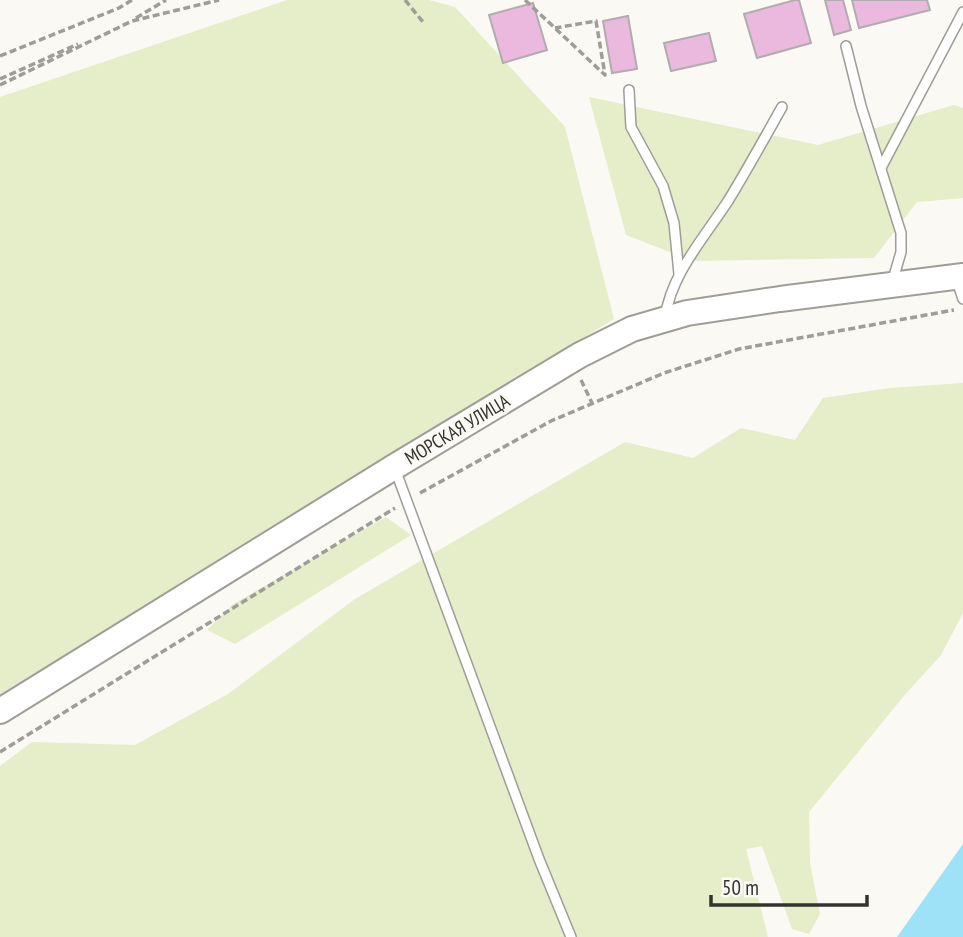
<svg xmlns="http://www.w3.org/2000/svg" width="963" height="937" font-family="'PT Sans Narrow',sans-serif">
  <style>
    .green { fill: #e5edc9 }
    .water { fill: #9ee2f7 }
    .building { fill: #eab9dd; stroke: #b0acaf; stroke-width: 2 }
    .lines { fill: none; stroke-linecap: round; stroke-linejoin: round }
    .lane-casing { stroke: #9e9d98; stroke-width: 12 }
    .secondary-casing { stroke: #9e9d98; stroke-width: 28 }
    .path { stroke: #9e9d9a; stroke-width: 3.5; stroke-dasharray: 7 3.5; stroke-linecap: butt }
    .lane { stroke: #fff; stroke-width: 9 }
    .secondary { stroke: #fff; stroke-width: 24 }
    .labels { text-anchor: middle; stroke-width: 6; stroke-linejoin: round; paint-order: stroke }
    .street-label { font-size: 19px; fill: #343331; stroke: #faf9f4 }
  </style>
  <rect width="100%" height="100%" fill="#faf9f4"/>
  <!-- green -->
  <g class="green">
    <polygon points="287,0 429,0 455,7 565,127 614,319 0,694 0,97"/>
    <polygon points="589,97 818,145 954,105 963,108 963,198 917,202 874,258 693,261 626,235"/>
    <polygon points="963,383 963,613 941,655 903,697 809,812 810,863 820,914 809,934 792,929 762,846 746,849 768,937 0,937 0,766 32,742 135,745 228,694 355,599 625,442 693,458 741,428 795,440 823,398 890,388"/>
    <polygon points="386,517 411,535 235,644 207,630 233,604"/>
  </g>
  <!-- water -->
  <polygon class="water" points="963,844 963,937 897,937"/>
  <!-- building -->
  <g class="building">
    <polygon points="795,0 799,0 811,43 757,58 744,14"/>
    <polygon points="825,0 843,0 851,30 834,35"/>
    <polygon points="852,0 927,0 930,10 859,28"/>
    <polygon points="533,3 547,50 503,63 489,15"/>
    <polygon points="628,16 637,69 612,73 603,21"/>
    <polygon points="709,33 716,61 671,71 664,43"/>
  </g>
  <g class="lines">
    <defs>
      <g id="lane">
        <polyline points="846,46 861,106 901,233 901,252 892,283"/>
        <polyline points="629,90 631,127 663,186 674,223 679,274"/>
        <polyline points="881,168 963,12"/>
        <polyline points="956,278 963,299"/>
        <path d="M665,318C671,274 704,238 728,201C747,170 764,139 782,107"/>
        <polyline points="395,469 539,859 571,937"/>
      </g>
      <polyline id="secondary" points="0,711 394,467 580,355 632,329 687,313 780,299 963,276"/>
    </defs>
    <!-- lane casing -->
    <use href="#lane" class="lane-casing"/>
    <!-- secondary casing -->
    <use href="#secondary" class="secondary-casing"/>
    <!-- path -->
    <g class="path">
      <polyline points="405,0 423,22"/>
      <polyline points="525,0 605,75 596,21 555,28"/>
      <polyline points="136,18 166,0"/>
      <polyline points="0,56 119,8 132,0"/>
      <polyline points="0,79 78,44"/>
      <polyline points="0,85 132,21 219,0"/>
      <polyline points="581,380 592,403"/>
      <polyline points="420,493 551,421 664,373 739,349 954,310"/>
      <polyline points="0,752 395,508"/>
    </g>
    <!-- lane -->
    <use href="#lane" class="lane"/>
    <!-- secondary -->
    <use href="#secondary" class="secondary"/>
  </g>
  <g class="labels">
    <!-- street labels -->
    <g class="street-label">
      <text transform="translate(457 429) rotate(-31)" y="7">МОРСКАЯ УЛИЦА</text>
    </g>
  </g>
  <!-- scale -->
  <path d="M711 895v10h156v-10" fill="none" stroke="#343331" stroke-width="3.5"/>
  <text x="722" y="895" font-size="21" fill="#343331" stroke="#faf9f4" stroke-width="5" paint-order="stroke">50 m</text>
</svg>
